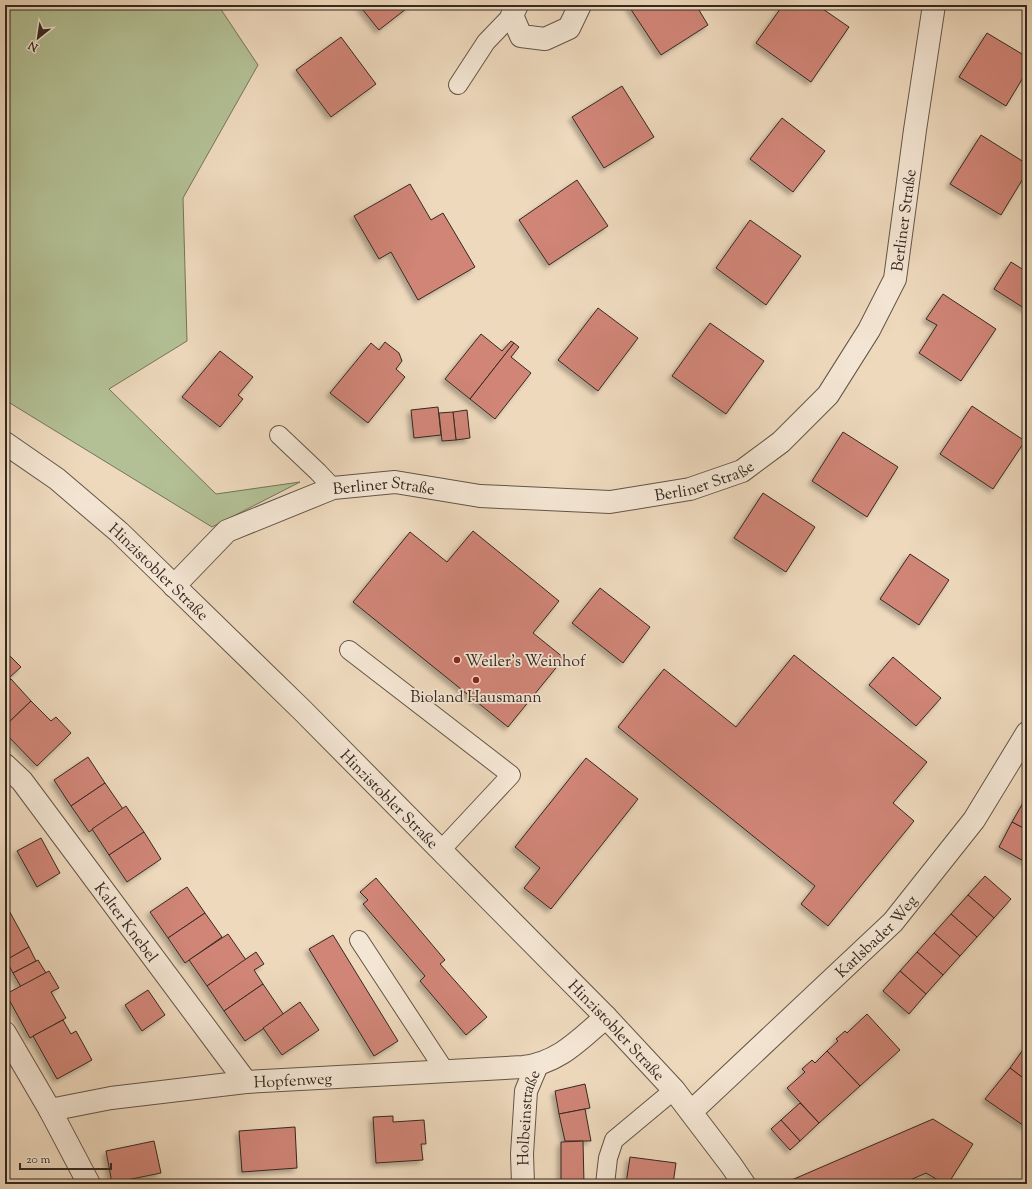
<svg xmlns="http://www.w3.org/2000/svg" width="1032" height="1189" font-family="'Sorts Mill Goudy',serif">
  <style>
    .green { fill: #b3c095; stroke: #74745b }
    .building { fill: #d08577; stroke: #352921; filter: url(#shadow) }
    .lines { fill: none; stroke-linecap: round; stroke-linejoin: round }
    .service-casing { stroke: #635548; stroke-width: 20 }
    .minor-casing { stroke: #635548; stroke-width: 24 }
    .tertiary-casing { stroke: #635548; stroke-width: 24 }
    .service { stroke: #f4e6d4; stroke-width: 18 }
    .minor { stroke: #f4e6d4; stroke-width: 22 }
    .tertiary { stroke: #f4e6d4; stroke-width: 22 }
    .poi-dot { fill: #8f2418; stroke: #f4e6d4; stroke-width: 1.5 }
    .labels { text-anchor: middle; stroke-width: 3.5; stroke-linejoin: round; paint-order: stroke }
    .street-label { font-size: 16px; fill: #352921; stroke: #f4e6d4 }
    .poi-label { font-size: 16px; fill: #352921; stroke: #f4e6d4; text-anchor: start }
  </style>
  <defs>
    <filter id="shadow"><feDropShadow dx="-3.5" dy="3.5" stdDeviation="2" flood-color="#0004"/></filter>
  </defs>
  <rect width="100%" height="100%" fill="#eed9bd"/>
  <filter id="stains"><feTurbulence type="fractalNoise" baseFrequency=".005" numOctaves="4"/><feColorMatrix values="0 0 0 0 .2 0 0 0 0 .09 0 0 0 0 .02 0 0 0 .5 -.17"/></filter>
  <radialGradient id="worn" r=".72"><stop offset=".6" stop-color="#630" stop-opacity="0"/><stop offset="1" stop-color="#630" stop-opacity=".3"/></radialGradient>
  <!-- green -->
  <polygon class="green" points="5,5 218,5 258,65 183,198 187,341 109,389 216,494 300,482 212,527 5,400"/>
  <!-- building -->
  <g class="building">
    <polygon points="359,5 411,5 379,30"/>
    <polygon points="628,5 696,5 708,25 661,55"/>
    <polygon points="783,5 817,5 849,27 811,82 756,43"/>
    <polygon points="987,33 1027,57 1027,71 1006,106 959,77"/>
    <polygon points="341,37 376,84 331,117 296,70"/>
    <polygon points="622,86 654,137 604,168 572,117"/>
    <polygon points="782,118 825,151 793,192 750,159"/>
    <polygon points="981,135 1027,164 1027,172 1001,215 950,184"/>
    <polygon points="577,180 608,226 549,265 519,220"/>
    <polygon points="410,184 431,220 443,213 475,267 418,300 391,252 379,259 354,216"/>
    <polygon points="750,220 801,256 766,305 716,268"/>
    <polygon points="1011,262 1027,272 1027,310 994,289"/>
    <polygon points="943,294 996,329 961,381 919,353 937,325 926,319"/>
    <polygon points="598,308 638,338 598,391 558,360"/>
    <polygon points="710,323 764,361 726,414 672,376"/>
    <polygon points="481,334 502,351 511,341 514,343 470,399 445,379"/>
    <polygon points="385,342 399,353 402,361 396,369 405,377 368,423 330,393 371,343 379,350"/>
    <polygon points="514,343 519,347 511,357 531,373 495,419 470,399"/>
    <polygon points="220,351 253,377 238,395 243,399 220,427 182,397"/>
    <polygon points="972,406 1025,441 993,489 940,454"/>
    <polygon points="438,407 441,435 414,438 411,410"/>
    <polygon points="467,410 470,438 456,440 453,412"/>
    <polygon points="453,412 456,440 442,441 439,413"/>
    <polygon points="843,432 898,467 867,517 812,481"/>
    <polygon points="763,493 815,527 786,572 734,538"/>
    <polygon points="473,531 559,601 533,633 564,658 508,727 353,602 410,532 447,562"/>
    <polygon points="910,554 949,580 919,625 880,599"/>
    <polygon points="600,588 650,627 623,663 572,623"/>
    <polygon points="5,651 21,667 9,678 11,679 5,685"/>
    <polygon points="794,655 927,762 893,803 914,821 828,926 801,904 815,886 618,727 664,669 736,727"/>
    <polygon points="893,657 941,698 916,726 869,685"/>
    <polygon points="11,679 31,701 5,726 5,685"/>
    <polygon points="31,701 51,721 56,717 71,733 37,766 5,733 5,726"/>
    <polygon points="88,757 105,783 71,806 54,780"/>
    <polygon points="586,758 638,799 551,909 524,888 540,868 515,847"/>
    <polygon points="105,783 123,809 89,832 71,806"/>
    <polygon points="1027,796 1027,830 1012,822"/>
    <polygon points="126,806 144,832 109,855 92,829"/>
    <polygon points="1012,822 1027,830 1027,863 999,847"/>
    <polygon points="144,832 161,859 127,882 109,855"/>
    <polygon points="41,838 60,873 37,887 17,851"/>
    <polygon points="985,876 1011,899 994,918 968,895"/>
    <polygon points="376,878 445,960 440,964 487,1017 466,1035 420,981 425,976 363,904 368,900 360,892"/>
    <polygon points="187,887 205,913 168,938 150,912"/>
    <polygon points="968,895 994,918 977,937 951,914"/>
    <polygon points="6,905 29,947 5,961 5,906"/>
    <polygon points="205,913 222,937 185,963 168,938"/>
    <polygon points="951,914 977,937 960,956 934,933"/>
    <polygon points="934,933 960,956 943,975 917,952"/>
    <polygon points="228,934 246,960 207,986 189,960"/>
    <polygon points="333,935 398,1041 374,1056 309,949"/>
    <polygon points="29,947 36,961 13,973 6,960"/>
    <polygon points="256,952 264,964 254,970 263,984 224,1011 207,986"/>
    <polygon points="917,952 943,975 926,994 900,971"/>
    <polygon points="38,960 46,973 21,987 13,973"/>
    <polygon points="49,971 59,988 51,992 66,1018 30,1038 6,994"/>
    <polygon points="900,971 926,994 909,1014 883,991"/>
    <polygon points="263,984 284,1015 245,1041 224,1011"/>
    <polygon points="148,990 165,1015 142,1031 125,1005"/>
    <polygon points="300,1002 319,1030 282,1055 263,1028"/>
    <polygon points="867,1014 900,1050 860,1086 827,1051 838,1041 836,1039 845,1031 847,1033"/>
    <polygon points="63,1020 71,1034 76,1031 92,1060 57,1079 33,1036"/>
    <polygon points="1027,1044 1027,1081 1010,1068"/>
    <polygon points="827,1051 860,1086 819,1123 787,1088 805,1072 802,1069 812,1060 815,1063"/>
    <polygon points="1010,1068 1027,1081 1027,1128 985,1099"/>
    <polygon points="585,1084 590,1108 559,1114 555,1091"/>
    <polygon points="800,1103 819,1123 800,1141 781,1120"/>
    <polygon points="585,1109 591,1141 565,1141 559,1114"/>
    <polygon points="393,1116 393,1122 424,1120 426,1144 421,1144 423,1160 376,1163 373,1117"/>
    <polygon points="933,1119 973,1144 948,1184 945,1184 926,1173 901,1184 788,1184 787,1182"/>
    <polygon points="781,1120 800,1141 790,1150 771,1129"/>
    <polygon points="295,1127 297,1168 242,1172 239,1131"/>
    <polygon points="154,1141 161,1173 112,1183 106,1151"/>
    <polygon points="583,1141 584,1184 561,1184 561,1142"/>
    <polygon points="630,1157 676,1163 673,1184 626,1184"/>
  </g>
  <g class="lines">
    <defs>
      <g id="service">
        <polyline points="458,85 486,42 512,15"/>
        <polyline points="279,435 318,472 333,488"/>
        <polyline points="349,650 511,775 441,850"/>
        <polyline points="359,940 445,1071"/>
        <polyline points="605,1184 608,1158 614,1140 674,1090"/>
      </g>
      <g id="minor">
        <polyline points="517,5 512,15 521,36 545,39 569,28 580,5"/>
        <path id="s1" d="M174,586L227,531L333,488L395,482L480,496L610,502L690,489L742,471L781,442L828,395L869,330L895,279L915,130L934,5"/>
        <path id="s2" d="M5,765L22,781L246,1082"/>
        <polyline points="5,1033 50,1110 89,1184"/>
        <path id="s3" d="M50,1110L111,1098L246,1082L523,1067C559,1063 580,1039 606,1017"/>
        <path id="s4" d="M692,1111L893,922L974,820L1027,733"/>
        <path id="s5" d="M523,1184L522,1154L526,1091L537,1065"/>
      </g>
      <g id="tertiary">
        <path id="s6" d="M5,443L57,479L119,532L302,710L606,1017L674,1090L731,1165L744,1184"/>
      </g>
    </defs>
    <!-- service casing -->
    <use href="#service" class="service-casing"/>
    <!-- minor casing -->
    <use href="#minor" class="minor-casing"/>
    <!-- tertiary casing -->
    <use href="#tertiary" class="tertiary-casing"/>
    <!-- service -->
    <use href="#service" class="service"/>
    <!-- minor -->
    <use href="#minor" class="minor"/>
    <!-- tertiary -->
    <use href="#tertiary" class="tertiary"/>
  </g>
  <!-- markers -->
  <g class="poi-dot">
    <circle cx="457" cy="660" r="4"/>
    <circle cx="476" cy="680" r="4"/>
  </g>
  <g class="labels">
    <!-- street labels -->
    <g class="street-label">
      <text dy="6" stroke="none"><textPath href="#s1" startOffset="914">Berliner Straße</textPath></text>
      <text dy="6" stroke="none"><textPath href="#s1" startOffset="566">Berliner Straße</textPath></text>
      <text dy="6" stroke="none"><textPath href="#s1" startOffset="242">Berliner Straße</textPath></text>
      <text dy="6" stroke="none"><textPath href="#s6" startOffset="201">Hinzistobler Straße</textPath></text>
      <text dy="6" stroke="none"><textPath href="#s6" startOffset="525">Hinzistobler Straße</textPath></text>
      <text dy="6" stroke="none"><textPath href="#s2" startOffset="199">Kalter Knebel</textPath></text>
      <text dy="6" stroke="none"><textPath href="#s4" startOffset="254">Karlsbader Weg</textPath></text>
      <text dy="6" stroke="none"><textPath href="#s6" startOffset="849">Hinzistobler Straße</textPath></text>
      <text dy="6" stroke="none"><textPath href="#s3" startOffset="245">Hopfenweg</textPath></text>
      <text dy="6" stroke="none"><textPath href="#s5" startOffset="67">Holbeinstraße</textPath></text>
    </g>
    <!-- poi labels -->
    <g class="poi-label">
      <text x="465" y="666">Weiler's Weinhof</text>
      <text x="476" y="702" text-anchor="middle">Bioland Hausmann</text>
    </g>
  </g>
  <!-- margin -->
  <rect width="1032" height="1189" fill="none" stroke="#eed9bd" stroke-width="20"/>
  <rect x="6" y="6" width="1020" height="1177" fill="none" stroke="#352921" stroke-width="2"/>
  <rect x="10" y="10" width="1012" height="1169" fill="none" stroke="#352921"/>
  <!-- north arrow -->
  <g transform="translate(38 38) rotate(210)" stroke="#f4e6d4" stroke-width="3" paint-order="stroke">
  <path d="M0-3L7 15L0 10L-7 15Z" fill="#352921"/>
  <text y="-6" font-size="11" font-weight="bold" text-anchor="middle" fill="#352921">N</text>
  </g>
  <!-- scale -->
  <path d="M20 1163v6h91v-6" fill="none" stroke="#352921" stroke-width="2"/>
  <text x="26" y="1163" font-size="12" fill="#352921" stroke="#f4e6d4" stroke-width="3" paint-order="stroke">20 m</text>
  <rect width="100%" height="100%" filter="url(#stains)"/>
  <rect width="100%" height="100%" fill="url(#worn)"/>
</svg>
